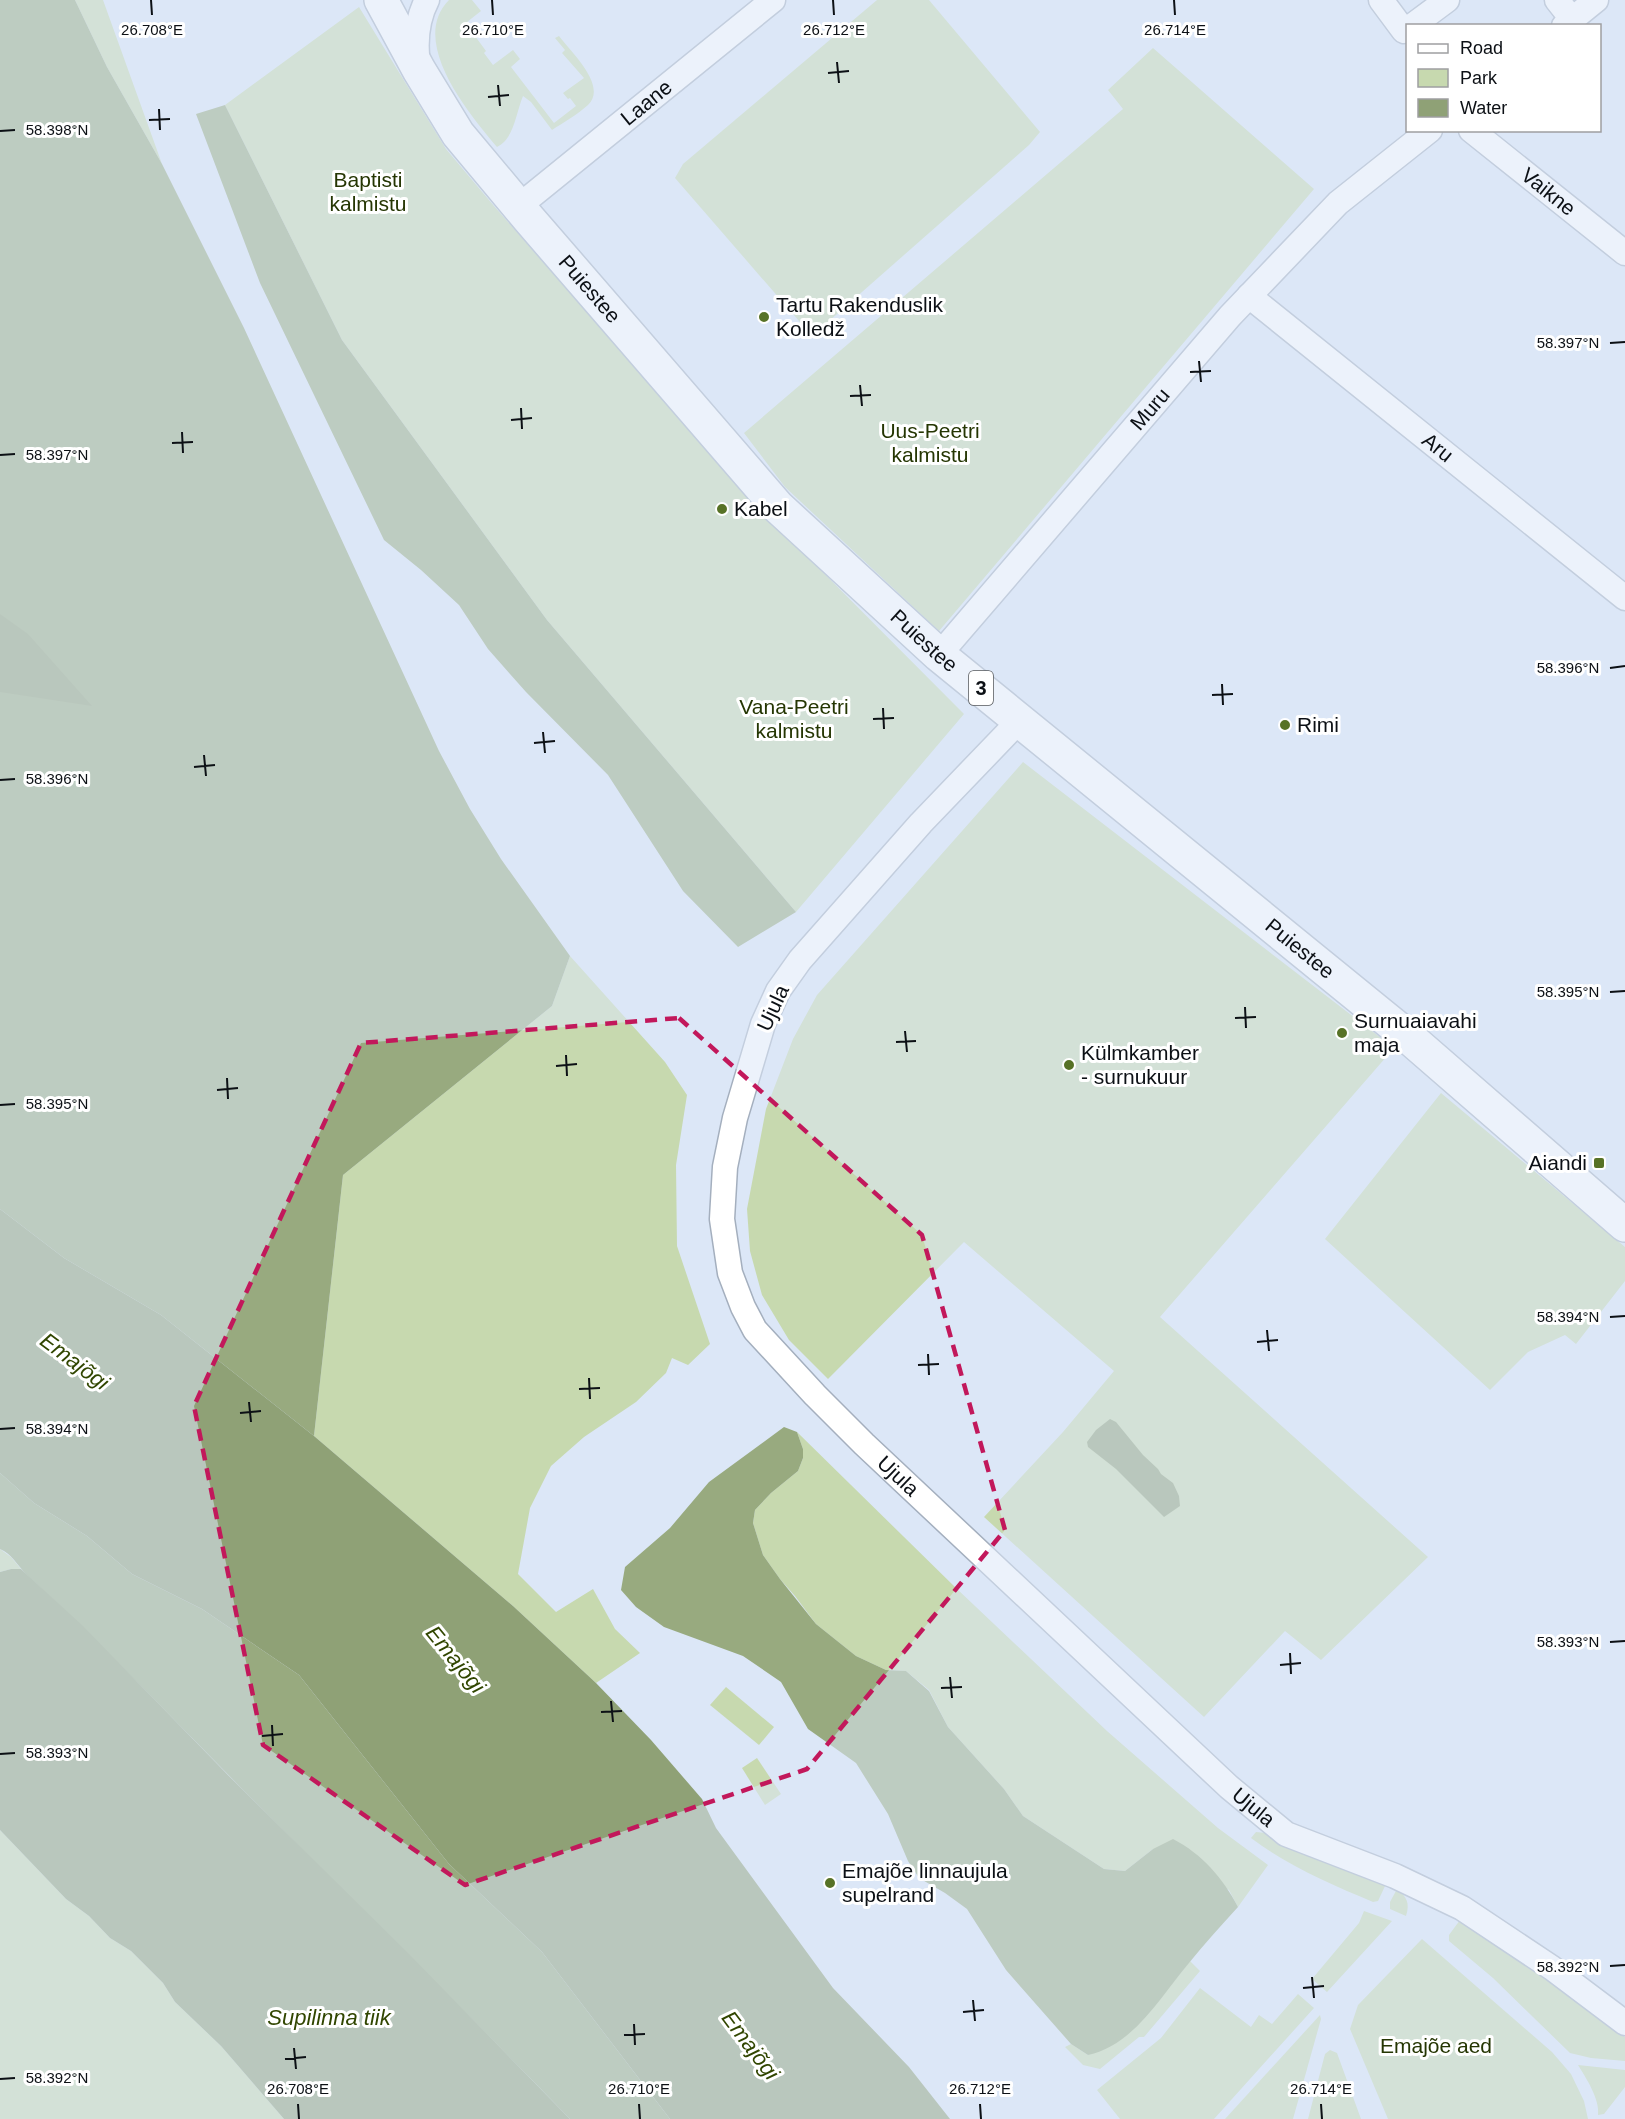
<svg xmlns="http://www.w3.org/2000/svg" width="1625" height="2119" font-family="Helvetica,sans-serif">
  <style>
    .green { fill: #c7d9af }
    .forest { fill: #98aa7f }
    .water { fill: #8fa176 }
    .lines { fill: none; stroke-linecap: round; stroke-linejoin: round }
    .minor-casing { stroke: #a4afbe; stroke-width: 27 }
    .trunk-casing { stroke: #a4afbe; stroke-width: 36 }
    .minor { stroke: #fff; stroke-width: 24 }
    .trunk { stroke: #fff; stroke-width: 33 }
    .marked { fill: none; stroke: #c2185b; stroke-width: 4.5; stroke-dasharray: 12 8; stroke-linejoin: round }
    .ticks { fill: none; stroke: #0c1015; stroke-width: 2 }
    .poi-dot { fill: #577226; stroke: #fff; stroke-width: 2 }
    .labels { text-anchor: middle; stroke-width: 6; stroke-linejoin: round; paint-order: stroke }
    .shield { fill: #fff; stroke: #55585b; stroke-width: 1.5 }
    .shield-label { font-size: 20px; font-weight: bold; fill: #0c1015 }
    .street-label { font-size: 21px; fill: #0c1015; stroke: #fff }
    .park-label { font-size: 21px; fill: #253603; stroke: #fff }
    .poi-label { font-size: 21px; fill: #0c1015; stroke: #fff; text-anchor: start }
    .water-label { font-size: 22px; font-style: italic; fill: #314600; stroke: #fff }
    .ticks-label { font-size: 15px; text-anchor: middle; fill: #0c1015; stroke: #fff; stroke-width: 6; stroke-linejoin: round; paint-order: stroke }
  </style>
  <rect width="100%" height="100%" fill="#dce7f7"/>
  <!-- green -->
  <g class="green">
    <polygon points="75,0 103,0 162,164 107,67"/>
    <path d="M449,0H472L481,11L462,26L472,38L475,36L486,51L484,53L493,65L513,50L520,59L511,67L554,123L576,106L570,98L568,99L563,93L584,78L562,53L565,50L555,38L559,36C571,52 608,86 588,105C577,115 564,122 552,130L531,102L523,96C516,113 514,139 497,147C469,114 408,41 449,0Z"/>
    <polygon points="877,0 929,0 1040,132 1029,145 812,336 675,178 683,164"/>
    <polygon points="359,7 446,149 494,206 756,505 964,714 796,912 547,620 342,340 225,105"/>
    <polygon points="1153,48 1314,189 939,631 785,487 744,433 1123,109 1108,90"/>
    <polygon points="1023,762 1394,1048 1160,1317 1428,1557 1321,1660 1285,1631 1204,1717 984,1517 1063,1432 1114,1371 964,1242 828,1379 789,1340 762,1295 750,1251 747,1209 766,1109 793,1039 817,995"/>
    <polygon points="570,956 665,1062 687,1095 676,1165 677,1246 710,1344 688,1365 672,1358 666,1373 636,1402 584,1437 551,1466 530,1508 518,1574 556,1612 593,1589 615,1629 640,1653 596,1683 513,1606 314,1436 343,1175 552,1006"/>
    <polygon points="1441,1093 1625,1247 1625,1281 1576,1344 1565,1335 1528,1352 1490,1390 1325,1239"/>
    <polygon points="797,1432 956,1588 1107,1731 1218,1828 1268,1865 1238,1907 1229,1890 1153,1849 1125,1871 1104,1869 1023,1816 1004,1789 948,1727 929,1690 906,1671 886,1670 856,1656 816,1624 795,1596 780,1579 763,1555 753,1523 755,1510 771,1493 798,1471 803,1458 803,1449"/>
    <polygon points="0,1549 11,1557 21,1569 11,1569 0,1572"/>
    <polygon points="726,1687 774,1727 759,1745 710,1705"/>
    <polygon points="757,1758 781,1794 765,1805 742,1768"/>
    <polygon points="0,1830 66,1899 89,1916 110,1938 131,1951 163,1983 175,2002 221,2046 284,2119 0,2119"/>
    <path d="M1256,1832L1266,1833L1386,1884L1378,1901L1373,1902C1330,1884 1288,1866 1251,1838Z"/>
    <path d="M1397,1889C1407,1897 1410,1903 1406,1916L1390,1909V1902Z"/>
    <polygon points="1364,1911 1392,1921 1327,1992 1312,1979 1359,1923"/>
    <polygon points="1460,1920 1478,1930 1625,2037 1625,2061 1591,2058 1570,2053 1493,1978 1449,1941 1449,1935"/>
    <polygon points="1422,1939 1552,2052 1571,2074 1584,2101 1588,2119 1388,2119 1350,2029 1358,2005"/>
    <polygon points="1190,1961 1200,1971 1144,2037 1139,2037 1100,2069 1083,2065 1065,2047 1071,2044 1088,2055 1143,2019"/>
    <polygon points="1200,1988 1251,2027 1259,2015 1272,2024 1298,1994 1314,2008 1214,2119 1120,2119 1097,2090 1161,2038"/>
    <polygon points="1320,2015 1321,2019 1293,2119 1225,2119"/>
    <polygon points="1330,2050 1337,2053 1361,2119 1308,2119 1325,2054"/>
    <path d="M1578,2065L1625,2070V2087L1604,2114L1598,2115C1600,2099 1586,2078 1578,2065Z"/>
  </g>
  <!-- forest -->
  <g class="forest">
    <polygon points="0,0 75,0 107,67 162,164 244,328 439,751 470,809 501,859 570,956 552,1006 343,1175 314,1436 161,1315 64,1258 0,1209"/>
    <polygon points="225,105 342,340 547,620 796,912 738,947 683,891 608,775 526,692 488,649 459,605 421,570 384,540 260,283 196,114"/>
    <path d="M784,1427L797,1432L803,1449V1458L798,1471L771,1493L755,1510L753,1523L763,1555L780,1579L816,1624L856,1656L886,1670L906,1671L929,1691L948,1727L1004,1789L1023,1816L1104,1869L1125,1871L1153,1849L1173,1839C1202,1854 1223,1878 1238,1907C1221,1926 1204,1944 1189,1963C1161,1996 1134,2045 1088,2055L1071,2044L1006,1970L967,1909L945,1893L919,1878L908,1861L888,1814L856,1763L808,1729L781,1682L743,1656L664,1627L636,1607L621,1590L625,1567L670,1528L709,1482Z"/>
    <path d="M0,1473L34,1503L87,1536L132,1574L202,1609L299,1675L449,1864L542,1952L670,2119H570C429,1974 284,1833 143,1688C105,1649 66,1611 26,1574C18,1566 11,1553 0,1549Z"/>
  </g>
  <!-- water -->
  <g class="water">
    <polygon points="0,614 28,634 92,706 0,692"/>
    <polygon points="0,1209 64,1258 161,1315 314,1436 513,1606 596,1683 651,1740 702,1799 716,1828 833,1988 909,2067 950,2119 670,2119 542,1952 449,1864 299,1675 202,1609 132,1574 87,1536 34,1503 0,1473"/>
    <polygon points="1110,1419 1116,1422 1143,1455 1158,1469 1161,1474 1173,1483 1179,1496 1180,1506 1164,1517 1116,1469 1088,1447 1087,1442 1096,1430"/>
    <polygon points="11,1569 21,1569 83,1626 228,1775 409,1954 570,2119 284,2119 221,2046 175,2002 163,1983 131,1951 110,1938 89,1916 66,1899 0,1830 0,1572"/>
  </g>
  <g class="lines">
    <defs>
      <g id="minor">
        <polyline points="1381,0 1404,31 1408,29"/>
        <polyline points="1557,0 1572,19"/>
        <polyline points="1412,26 1447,0"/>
        <polyline points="1564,26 1596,0"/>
        <path d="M418,65C415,43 417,19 427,0"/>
        <path id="s1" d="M1471,130L1625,253"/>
        <path id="s2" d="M519,206L773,0"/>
        <path id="s3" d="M1249,296L1625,598"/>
        <path id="s4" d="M939,655L1230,316L1338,203L1430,130"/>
        <path id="s5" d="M1019,721L921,823L800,960L778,991L763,1024L735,1118L725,1167L722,1219L730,1273L743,1307L755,1330L815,1395L864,1444L1229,1787L1286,1834L1395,1876L1462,1908L1552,1968L1625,2023"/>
      </g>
      <g id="trunk">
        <path id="s6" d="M381,0L419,70L458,134L529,219L778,507L939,655L1412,1040L1625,1225"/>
      </g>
    </defs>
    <!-- minor casing -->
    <use href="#minor" class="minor-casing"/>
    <!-- trunk casing -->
    <use href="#trunk" class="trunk-casing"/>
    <!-- minor -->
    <use href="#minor" class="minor"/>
    <!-- trunk -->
    <use href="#trunk" class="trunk"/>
  </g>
  <!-- marked area -->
  <path d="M0 0H1625V2119H0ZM679,1018L922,1235L1005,1530L807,1769L465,1885L263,1745L194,1406L361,1043Z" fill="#dce7f7" fill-opacity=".55" fill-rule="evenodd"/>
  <path class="marked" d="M679,1018L922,1235L1005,1530L807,1769L465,1885L263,1745L194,1406L361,1043Z"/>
  <!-- ticks -->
  <path class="ticks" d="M151,0L152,15M492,0L493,15M833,0L834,15M1174,0L1175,15M837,62L839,83M828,73L849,71M498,85L500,106M488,97L509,95M159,109L160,130M149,120L170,119M0,131L15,130M1610,343L1625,342M1199,361L1201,382M1190,372L1211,371M860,385L862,406M850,396L871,395M521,408L522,429M511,420L532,418M182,432L183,453M172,443L193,442M0,455L15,454M1610,668L1625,666M1222,684L1223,705M1212,695L1233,694M883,708L884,729M873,719L894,718M543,732L545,753M534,743L555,741M204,755L206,776M194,767L215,765M0,780L15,779M1610,992L1625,991M1245,1007L1246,1028M1235,1018L1256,1017M905,1031L907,1052M896,1042L916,1041M566,1055L567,1076M556,1066L577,1064M227,1078L228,1099M217,1090L238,1088M0,1105L15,1104M1610,1317L1625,1316M1267,1330L1269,1351M1257,1342L1278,1340M928,1354L929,1375M918,1365L939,1364M589,1378L590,1399M579,1389L600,1388M249,1402L251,1422M240,1413L261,1411M0,1429L15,1428M1610,1642L1625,1641M1290,1653L1291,1674M1280,1665L1301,1663M950,1677L952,1698M941,1688L962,1687M611,1701L613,1722M601,1712L622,1711M272,1725L273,1746M262,1736L283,1734M0,1754L15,1753M1610,1966L1625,1965M1312,1977L1314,1998M1303,1988L1324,1986M973,2000L975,2021M963,2012L984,2010M634,2024L635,2045M624,2035L645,2034M294,2048L296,2069M285,2059L306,2057M0,2079L15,2078M298,2104L299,2119M639,2104L640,2119M980,2104L981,2119M1321,2104L1322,2119"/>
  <!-- markers -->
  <g class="poi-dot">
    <circle cx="764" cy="317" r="6"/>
    <circle cx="722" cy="509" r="6"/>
    <circle cx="1285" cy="725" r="6"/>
    <circle cx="1342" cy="1033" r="6"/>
    <circle cx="1069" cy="1065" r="6"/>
    <rect x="1593" y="1157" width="12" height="12" rx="3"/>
    <circle cx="830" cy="1883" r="6"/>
  </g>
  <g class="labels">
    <!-- shield labels -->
    <rect class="shield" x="969" y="671" width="24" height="34" rx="4.5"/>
    <g class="shield-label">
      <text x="981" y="695">3</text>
    </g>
    <!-- street labels -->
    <g class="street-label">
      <text dy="7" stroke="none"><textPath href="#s2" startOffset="164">Laane</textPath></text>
      <text dy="7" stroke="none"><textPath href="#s1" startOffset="99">Vaikne</textPath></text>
      <text dy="7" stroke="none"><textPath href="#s6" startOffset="358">Puiestee</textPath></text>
      <text dy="7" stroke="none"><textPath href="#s4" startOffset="324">Muru</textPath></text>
      <text dy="7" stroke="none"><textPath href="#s3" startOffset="242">Aru</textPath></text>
      <text dy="7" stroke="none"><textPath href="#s6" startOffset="844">Puiestee</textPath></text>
      <text dy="7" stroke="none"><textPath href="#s6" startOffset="1330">Puiestee</textPath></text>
      <text transform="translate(773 1008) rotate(-65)" y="7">Ujula</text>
      <text dy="7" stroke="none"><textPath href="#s5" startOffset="920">Ujula</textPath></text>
      <text dy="7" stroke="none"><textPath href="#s5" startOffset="1406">Ujula</textPath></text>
    </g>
    <!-- park labels -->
    <g class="park-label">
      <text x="368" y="187">Baptisti<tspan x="368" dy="24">kalmistu</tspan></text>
      <text x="930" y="438">Uus-Peetri<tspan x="930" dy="24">kalmistu</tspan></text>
      <text x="794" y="714">Vana-Peetri<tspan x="794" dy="24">kalmistu</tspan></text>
      <text x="1436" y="2053">Emajõe aed</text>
    </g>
    <!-- poi labels -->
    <g class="poi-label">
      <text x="776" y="312">Tartu Rakenduslik<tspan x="776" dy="24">Kolledž</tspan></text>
      <text x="734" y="516">Kabel</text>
      <text x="1297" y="732">Rimi</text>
      <text x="1354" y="1028">Surnuaiavahi<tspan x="1354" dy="24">maja</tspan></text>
      <text x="1081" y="1060">Külmkamber<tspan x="1081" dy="24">- surnukuur</tspan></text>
      <text x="1587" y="1170" text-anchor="end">Aiandi</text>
      <text x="842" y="1878">Emajõe linnaujula<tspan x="842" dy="24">supelrand</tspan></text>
    </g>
    <!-- water labels -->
    <g class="water-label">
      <text transform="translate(75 1361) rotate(37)" y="8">Emajõgi</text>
      <text transform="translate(456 1659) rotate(51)" y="8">Emajõgi</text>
      <text x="329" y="2025">Supilinna tiik</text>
      <text transform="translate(751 2045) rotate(53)" y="8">Emajõgi</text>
    </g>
  </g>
  <g class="ticks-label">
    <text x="152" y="35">26.708°E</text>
    <text x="493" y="35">26.710°E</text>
    <text x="834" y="35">26.712°E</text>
    <text x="1175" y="35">26.714°E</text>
    <text x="57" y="135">58.398°N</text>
    <text x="1568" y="348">58.397°N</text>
    <text x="57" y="460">58.397°N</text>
    <text x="1568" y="673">58.396°N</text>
    <text x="57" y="784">58.396°N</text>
    <text x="1568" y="997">58.395°N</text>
    <text x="57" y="1109">58.395°N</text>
    <text x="1568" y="1322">58.394°N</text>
    <text x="57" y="1434">58.394°N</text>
    <text x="1568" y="1647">58.393°N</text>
    <text x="57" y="1758">58.393°N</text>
    <text x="1568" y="1972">58.392°N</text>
    <text x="57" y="2083">58.392°N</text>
    <text x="298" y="2094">26.708°E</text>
    <text x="639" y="2094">26.710°E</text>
    <text x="980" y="2094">26.712°E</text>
    <text x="1321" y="2094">26.714°E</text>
  </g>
  <!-- legend -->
  <rect x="1406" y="24" width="195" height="108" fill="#ffffff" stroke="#9e9fa1" stroke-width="1.5"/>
  <rect x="1418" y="44" width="30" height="9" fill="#ffffff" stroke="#9e9fa1" stroke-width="1.5"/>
  <text x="1460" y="54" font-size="18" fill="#0c1015">Road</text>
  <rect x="1418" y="69" width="30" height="18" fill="#c7d9af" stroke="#9e9fa1" stroke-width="1.5"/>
  <text x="1460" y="84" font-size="18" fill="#0c1015">Park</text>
  <rect x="1418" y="99" width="30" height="18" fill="#8fa176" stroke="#9e9fa1" stroke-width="1.5"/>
  <text x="1460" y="114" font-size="18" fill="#0c1015">Water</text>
</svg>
